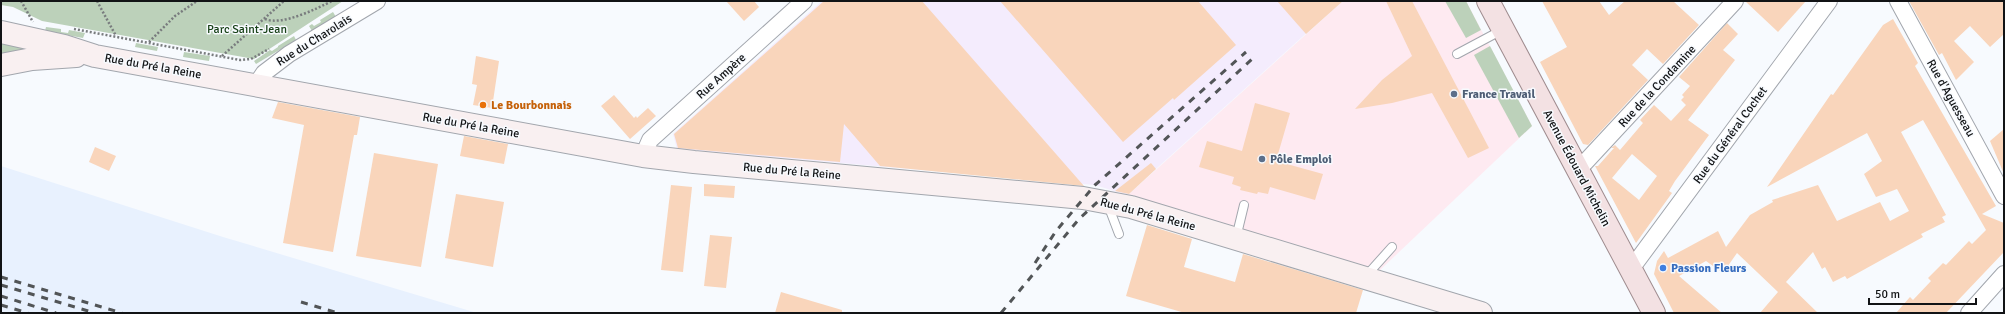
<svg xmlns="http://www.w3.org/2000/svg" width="2005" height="314" font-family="Signika,sans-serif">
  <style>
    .commercial { fill: #feeaf1 }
    .industrial { fill: #f4ecfd }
    .built { fill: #e8f1fe }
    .green { fill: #bcd1ba }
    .building { fill: #f9d5bb; fill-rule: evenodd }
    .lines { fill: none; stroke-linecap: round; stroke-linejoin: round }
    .lane-casing { stroke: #a2a6ad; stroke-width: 10 }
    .street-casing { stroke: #a2a6ad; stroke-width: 18 }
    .secondary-casing { stroke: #a2a6ad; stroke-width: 24 }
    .primary-casing { stroke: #9f8c8f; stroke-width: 24 }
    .path { stroke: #797c7e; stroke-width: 2.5; stroke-dasharray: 2 2; stroke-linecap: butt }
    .lane { stroke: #fff; stroke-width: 8 }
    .street { stroke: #fff; stroke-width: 16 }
    .secondary { stroke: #f9f0f1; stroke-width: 22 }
    .primary { stroke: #f3e1e3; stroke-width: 22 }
    .rail { stroke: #525557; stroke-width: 3; stroke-dasharray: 7 7; stroke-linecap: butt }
    .service-dot { fill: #5c6f8a; stroke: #f7fafe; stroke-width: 1.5 }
    .food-dot { fill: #e8710a; stroke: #f7fafe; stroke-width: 1.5 }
    .shop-dot { fill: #3f7fe0; stroke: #f7fafe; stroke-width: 1.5 }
    .labels { text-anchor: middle; stroke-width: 3; stroke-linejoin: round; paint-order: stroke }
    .park-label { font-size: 12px; fill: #174117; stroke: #f7fafe }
    .street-label { font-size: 12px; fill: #111315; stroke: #f7fafe }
    .service-label { font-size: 12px; font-weight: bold; fill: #4e5e75; stroke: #f7fafe; text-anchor: start }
    .food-label { font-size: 12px; font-weight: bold; fill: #c56008; stroke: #f7fafe; text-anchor: start }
    .shop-label { font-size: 12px; font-weight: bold; fill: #366cbe; stroke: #f7fafe; text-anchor: start }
  </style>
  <rect width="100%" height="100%" fill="#f7fafe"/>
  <!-- commercial -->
  <polygon class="commercial" points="1343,1 1466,1 1532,126 1378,272 1128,195"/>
  <!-- industrial -->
  <polygon class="industrial" points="822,1 1342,1 1127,195 1095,185 677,149 673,134"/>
  <!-- built -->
  <polygon class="built" points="1,166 223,237 477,313 1,313"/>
  <!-- green -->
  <g class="green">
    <polygon points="1,1 343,1 254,59 42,21 13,7 1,5"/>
    <polygon points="1445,1 1466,1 1481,30 1466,38"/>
    <polygon points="333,12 336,17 312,31 309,26 312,24 314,26 321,22 320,20"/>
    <polygon points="46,27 61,29 61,32 68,33 69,30 85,33 83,38 45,31"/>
    <polygon points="294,36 296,40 256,64 254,61 270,50 272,51 278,47 278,46"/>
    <polygon points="1,40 30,46 29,54 1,60"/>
    <polygon points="136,43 158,47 157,51 135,47"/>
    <polygon points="1490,46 1532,126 1519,138 1474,55"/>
    <polygon points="184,52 210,56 209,61 183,57"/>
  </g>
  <!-- building -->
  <g class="building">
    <polygon points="726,1 754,1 759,7 744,21"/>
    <polygon points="824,1 922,1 1084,186 880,166 844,124 840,162 678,148 674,134"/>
    <polygon points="1000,1 1198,1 1236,45 1174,100 1173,98 1123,142"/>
    <polygon points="1277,1 1343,1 1306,34"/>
    <polygon points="1386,1 1412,1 1489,148 1468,158 1432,93 1392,103 1355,109 1382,80 1412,56"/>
    <polygon points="1542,1 1599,1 1609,15 1625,1 1673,1 1699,25 1663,64 1647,49 1632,65 1648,80 1588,145 1583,144 1540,62 1567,47"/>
    <polygon points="1745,1 1806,1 1778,32"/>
    <polygon points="1909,1 2004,1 2004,34 1990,47 1970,26 1954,41 1974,62 1956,80 1942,53 1939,55"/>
    <polygon points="1893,19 1918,63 1915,66 1996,206 1982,214 2004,223 2004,252 1946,313 1896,313 1910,297 1913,300 1931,281 1928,278 1943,263 1946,265 1969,241 1972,244 1986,230 1923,120 1901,132 1946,215 1942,217 1945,222 1921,234 1923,237 1847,279 1845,276 1833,282 1825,267 1822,269 1813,252 1786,282 1818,313 1760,313 1778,292 1737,253 1723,273 1706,261 1679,276 1722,313 1674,313 1654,274 1657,261 1664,251 1668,258 1718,231 1726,247 1750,215 1773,202 1772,200 1818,185 1837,221 1880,202 1890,221 1909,211 1897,189 1876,197 1864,174 1882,161 1867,133 1767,187 1831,94 1833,95 1883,25"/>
    <path d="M1727,23L1738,34L1723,50L1735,60L1688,120L1709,135L1675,181L1669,191L1672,193L1636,243L1595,166H1598L1614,148H1611L1615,145L1620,150L1643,123L1640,120L1654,105L1671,121L1686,105L1681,100L1684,97L1682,95L1690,86L1679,77ZM1632,154L1657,176L1639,200L1612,178Z"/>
    <polygon points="476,56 499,61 492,108 473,105 477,85 472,84"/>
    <polygon points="614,95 634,118 636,116 637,118 648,108 656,116 630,139 601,106"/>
    <polygon points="278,102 360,117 357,135 354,135 333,252 283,243 304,125 272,118"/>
    <polygon points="1255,103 1290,113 1276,161 1323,174 1315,200 1270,187 1268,194 1258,192 1257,194 1240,190 1241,187 1232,184 1234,177 1199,167 1207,141 1242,151"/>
    <polygon points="2004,129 2004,174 1990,141"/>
    <polygon points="464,136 508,144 504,164 460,156"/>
    <polygon points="95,147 116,156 109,171 89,162"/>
    <polygon points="374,153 438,164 421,267 356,256"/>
    <polygon points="1151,163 1156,169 1129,194 1115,191"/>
    <polygon points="704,184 735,186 734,198 704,196"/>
    <polygon points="671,185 692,187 683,272 661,270"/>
    <polygon points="456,194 504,202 493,267 445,258"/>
    <polygon points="1147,225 1192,239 1184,267 1235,282 1243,254 1363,290 1356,313 1185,313 1126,296"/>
    <polygon points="710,235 732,237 726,288 704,286"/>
    <polygon points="781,292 842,310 842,313 775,313"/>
  </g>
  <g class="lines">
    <defs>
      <g id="lane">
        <polyline points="1457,54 1502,30"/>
        <polyline points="1108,205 1119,234"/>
        <polyline points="1236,238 1244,205"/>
        <polyline points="1366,276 1392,247"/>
      </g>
      <g id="street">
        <polyline points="1898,1 2004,196"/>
        <polyline points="256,85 264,73 289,54 377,1"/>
        <polyline points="643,156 650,140 804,1"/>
        <polyline points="1578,170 1735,1"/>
        <polyline points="1631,269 1829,1"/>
        <polyline points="1969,313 2004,274"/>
      </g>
      <g id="secondary">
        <polyline points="1,32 64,46 95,56 643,156 694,162 1083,198 1131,207 1481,313"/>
        <polyline points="1,65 32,59 76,56"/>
      </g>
      <polyline id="primary" points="1488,1 1654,313"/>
    </defs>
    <!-- lane casing -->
    <use href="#lane" class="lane-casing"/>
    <!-- street casing -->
    <use href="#street" class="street-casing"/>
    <!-- secondary casing -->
    <use href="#secondary" class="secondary-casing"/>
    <!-- primary casing -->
    <use href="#primary" class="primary-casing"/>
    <!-- path -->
    <g class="path">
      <polyline points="21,1 33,22"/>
      <polyline points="97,1 116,36"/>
      <path d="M265,19C282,26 316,9 332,1"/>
      <polyline points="74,29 240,60 251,59 269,49"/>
      <polyline points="149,42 175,16 197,1"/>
      <polyline points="222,56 284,1"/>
    </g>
    <!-- lane -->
    <use href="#lane" class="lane"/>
    <!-- street -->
    <use href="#street" class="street"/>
    <!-- secondary -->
    <use href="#secondary" class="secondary"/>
    <!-- primary -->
    <use href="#primary" class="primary"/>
    <!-- rail -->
    <g class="rail">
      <polyline points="1035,263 1056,231 1095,185 1246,52"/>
      <polyline points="1,277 122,313"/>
      <polyline points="1,285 95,313"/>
      <polyline points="1,296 56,313"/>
      <polyline points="301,302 338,313"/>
      <polyline points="1,305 28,313"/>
      <polyline points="1001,313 1079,219 1252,59"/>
    </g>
  </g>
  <!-- markers -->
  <g class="service-dot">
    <circle cx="1454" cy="94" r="4"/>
    <circle cx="1262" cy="159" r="4"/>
  </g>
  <circle class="food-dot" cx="483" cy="105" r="4"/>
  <circle class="shop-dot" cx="1663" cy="268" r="4"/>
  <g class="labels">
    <!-- park labels -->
    <g class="park-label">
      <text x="247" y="33">Parc Saint-Jean</text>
    </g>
    <!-- street labels -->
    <g class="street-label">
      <text transform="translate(314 40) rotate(-32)" y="4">Rue du Charolais</text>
      <text transform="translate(153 66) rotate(10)" y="4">Rue du Pré la Reine</text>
      <text transform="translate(721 76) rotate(-42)" y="4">Rue Ampère</text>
      <text transform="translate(1657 86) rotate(-47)" y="4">Rue de la Condamine</text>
      <text transform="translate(1951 98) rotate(61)" y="4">Rue d'Aguesseau</text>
      <text transform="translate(471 125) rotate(10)" y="4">Rue du Pré la Reine</text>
      <text transform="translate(1730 135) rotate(-54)" y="4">Rue du Général Cochet</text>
      <text transform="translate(1577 168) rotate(62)" y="4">Avenue Édouard Michelin</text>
      <text transform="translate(792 171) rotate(5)" y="4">Rue du Pré la Reine</text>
      <text transform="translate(1148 214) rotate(15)" y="4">Rue du Pré la Reine</text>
    </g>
    <!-- service labels -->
    <g class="service-label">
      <text x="1462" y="98">France Travail</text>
      <text x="1270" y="163">Pôle Emploi</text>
    </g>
    <!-- food labels -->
    <g class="food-label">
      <text x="491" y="109">Le Bourbonnais</text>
    </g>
    <!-- shop labels -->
    <g class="shop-label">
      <text x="1671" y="272">Passion Fleurs</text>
    </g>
  </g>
  <!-- border -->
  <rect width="2005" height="314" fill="none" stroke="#111315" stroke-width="4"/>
  <!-- scale -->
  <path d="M1869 298v6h107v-6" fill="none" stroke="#111315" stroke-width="2"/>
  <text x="1875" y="298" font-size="12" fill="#111315" stroke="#f7fafe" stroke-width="3" paint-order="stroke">50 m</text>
</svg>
